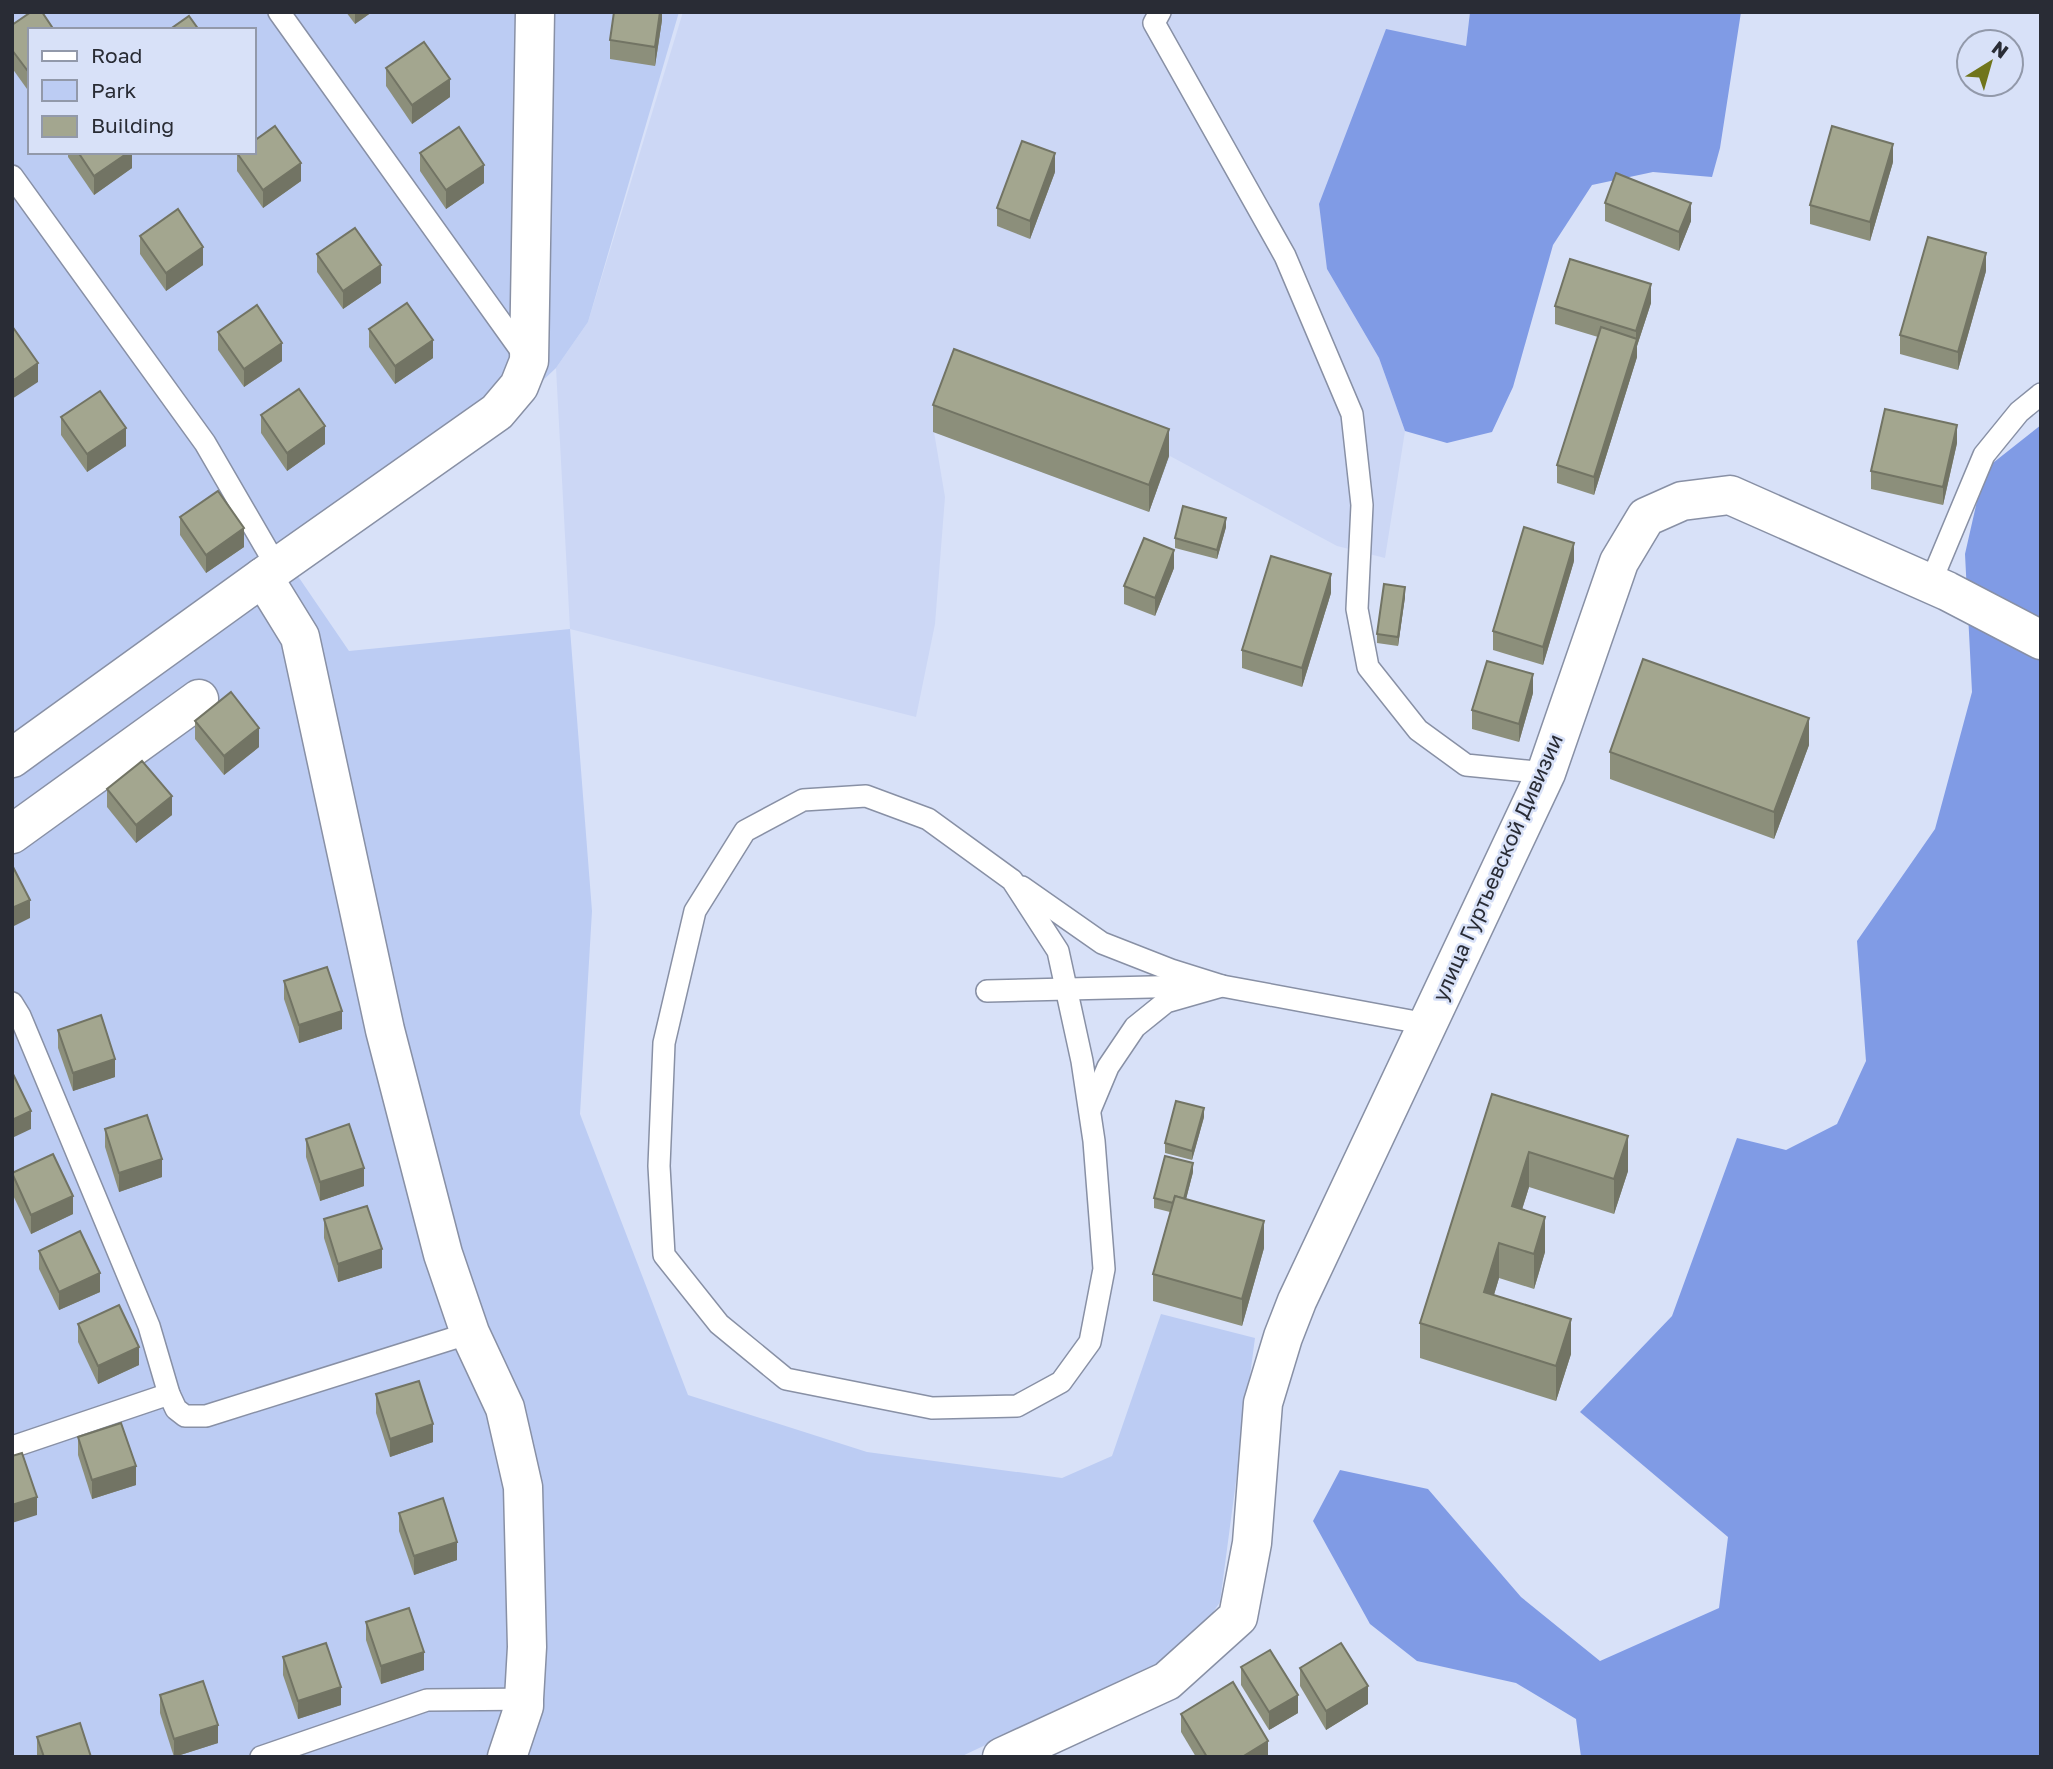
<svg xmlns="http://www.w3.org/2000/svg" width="2053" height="1769" font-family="'Golos Text',sans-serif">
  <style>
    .built { fill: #ccd7f5 }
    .green { fill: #bcccf3; fill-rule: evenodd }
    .forest { fill: #809be5 }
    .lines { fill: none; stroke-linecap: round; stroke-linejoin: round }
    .lane-casing { stroke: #8890a5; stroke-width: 24 }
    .street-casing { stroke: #8890a5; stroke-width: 41 }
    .lane { stroke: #fff; stroke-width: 21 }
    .street { stroke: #fff; stroke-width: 38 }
    .wall { fill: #8c8f7b }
    .shaded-wall { fill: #727464 }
    .building { fill: #a3a68f; stroke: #727464; stroke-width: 2 }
    .labels { text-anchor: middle; stroke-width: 5; stroke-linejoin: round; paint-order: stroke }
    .street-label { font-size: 21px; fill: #292c35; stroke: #d8e1f8 }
  </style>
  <rect width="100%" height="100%" fill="#d8e1f8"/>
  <!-- built -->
  <polygon class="built" points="683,12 1470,12 1466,46 1327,269 1379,358 1405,431 1385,558 1337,546 1170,456 1149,512 934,432 945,497 935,624 916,717 570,629 556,368 588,322"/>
  <!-- green -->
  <path class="green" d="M12,12H679L588,322L556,368L508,413L291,566L349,651L570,629L592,911L580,1114L688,1395L867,1452L1062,1478L1112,1456L1161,1314L1255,1338L1220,1602L1188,1650L960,1757H12ZM30,30H254V152H30Z"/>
  <!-- forest -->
  <g class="forest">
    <polygon points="1470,12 1741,12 1720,148 1712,177 1653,172 1592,185 1553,245 1513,387 1492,432 1447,443 1405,431 1379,358 1327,269 1319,204 1386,29 1466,46"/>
    <polygon points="2041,425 2041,1757 1581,1757 1576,1719 1516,1683 1417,1661 1370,1624 1313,1521 1340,1470 1428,1489 1521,1597 1600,1661 1719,1608 1728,1537 1580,1412 1672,1316 1737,1138 1786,1150 1837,1124 1866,1061 1857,941 1935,829 1972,692 1965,554 1984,470"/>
  </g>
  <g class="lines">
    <defs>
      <g id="lane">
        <polyline points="279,12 525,356"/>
        <polyline points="1160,12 1154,23 1285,256 1352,414 1362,505 1357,609 1368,667 1418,730 1466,765 1546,773"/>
        <polyline points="12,176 205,443 277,567"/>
        <polyline points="1930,584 1984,455 2019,412 2041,394"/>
        <polygon points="866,796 928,819 1012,880 1058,951 1082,1061 1094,1141 1104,1269 1090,1342 1061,1382 1017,1406 932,1408 786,1379 719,1324 664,1255 659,1166 664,1043 695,911 745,831 803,800"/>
        <polyline points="1022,887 1102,943 1171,970 1222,986"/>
        <polyline points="987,991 1192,986"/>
        <polyline points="12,1003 20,1016 149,1326 169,1394 176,1409 185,1416 206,1416 470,1333"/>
        <polyline points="1090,1110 1108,1067 1135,1027 1166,1002 1222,986 1427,1024"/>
        <polyline points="12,1447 169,1394"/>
        <polyline points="261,1757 427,1700 524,1699"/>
      </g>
      <g id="street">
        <polyline points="263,577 497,412 519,386 529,361 535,12"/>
        <polyline points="12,758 263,577 300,637 385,1030 443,1254 470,1333 505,1408 523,1487 527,1647 524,1699 524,1706 507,1757"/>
        <polyline points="12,834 199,699"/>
        <polyline points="1002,1757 1167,1681 1238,1617 1252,1543 1263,1403 1283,1337 1297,1301 1546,773 1619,562 1646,517 1682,501 1730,495 1947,591 2041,640"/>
      </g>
    </defs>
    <!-- lane casing -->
    <use href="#lane" class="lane-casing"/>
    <!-- street casing -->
    <use href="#street" class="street-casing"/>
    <!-- lane -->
    <use href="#lane" class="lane"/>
    <!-- street -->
    <use href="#street" class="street"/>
  </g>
  <!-- wall -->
  <g class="wall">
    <polygon points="346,12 372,12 355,24"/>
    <polygon points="662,12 662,20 655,66 610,59 610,40"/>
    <polygon points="12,25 30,30 30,86 27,89 12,68"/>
    <polygon points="386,68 450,97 412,124 386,86"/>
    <polygon points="68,152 132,152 132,168 94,195 68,157"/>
    <polygon points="237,153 301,181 263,208 237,171"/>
    <polygon points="420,153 484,183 446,209 420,171"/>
    <polygon points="1893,162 1870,241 1810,224 1810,205"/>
    <polygon points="1055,172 1030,239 997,226 997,208"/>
    <polygon points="1605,203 1691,221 1679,251 1605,221"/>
    <polygon points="140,236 203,265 166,291 140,254"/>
    <polygon points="317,254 381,283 343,309 317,272"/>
    <polygon points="1986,271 1958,370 1900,354 1900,335"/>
    <polygon points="1651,303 1637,346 1637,357 1594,495 1557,483 1557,465 1598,337 1555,324 1555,306"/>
    <polygon points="369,329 433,358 395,384 369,347"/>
    <polygon points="218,332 282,361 244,387 218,350"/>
    <polygon points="933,405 1169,456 1149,512 933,432"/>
    <polygon points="261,415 325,444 287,471 261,433"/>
    <polygon points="61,417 126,446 87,472 61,435"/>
    <polygon points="1957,443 1943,505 1871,489 1871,471"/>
    <polygon points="180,517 244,547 206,573 180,535"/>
    <polygon points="1226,527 1217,559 1175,548 1175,538"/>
    <polygon points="1574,561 1543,665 1493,650 1493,631"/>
    <polygon points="1174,568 1155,616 1124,604 1124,586"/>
    <polygon points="1331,593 1302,687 1242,668 1242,650"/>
    <polygon points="1405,597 1398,646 1377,643 1377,634"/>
    <polygon points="1533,693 1519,742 1472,729 1472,710"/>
    <polygon points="195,721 259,747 224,775 195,739"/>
    <polygon points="1809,745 1774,839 1610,779 1610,752"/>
    <polygon points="107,789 172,815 136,843 107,807"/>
    <polygon points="284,981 342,1029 299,1043 284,999"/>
    <polygon points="58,1030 115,1077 73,1091 58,1048"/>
    <polygon points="1492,1094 1628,1171 1614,1214 1529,1187 1522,1210 1545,1252 1534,1289 1499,1278 1494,1295 1571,1354 1556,1401 1420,1358 1420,1323"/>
    <polygon points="1204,1117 1192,1160 1165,1153 1165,1143"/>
    <polygon points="105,1129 162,1177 119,1192 105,1147"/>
    <polygon points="306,1139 364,1186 320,1201 306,1157"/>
    <polygon points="1193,1172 1186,1199 1264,1248 1242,1326 1153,1301 1153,1274 1170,1212 1154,1208 1154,1198"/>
    <polygon points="12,1173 73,1214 31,1234 12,1193"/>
    <polygon points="324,1219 382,1268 338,1282 324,1238"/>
    <polygon points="39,1251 100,1292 59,1310 39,1269"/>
    <polygon points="78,1324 139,1365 98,1384 78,1342"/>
    <polygon points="376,1394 433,1442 390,1457 376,1413"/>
    <polygon points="78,1437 136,1485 92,1499 78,1455"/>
    <polygon points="399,1513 457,1560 414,1575 399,1531"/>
    <polygon points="366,1622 424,1670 381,1684 366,1640"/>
    <polygon points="283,1657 341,1705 298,1719 283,1675"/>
    <polygon points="1241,1667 1298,1713 1269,1730 1241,1685"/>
    <polygon points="1300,1668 1368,1704 1326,1730 1300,1686"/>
    <polygon points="160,1695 218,1743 174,1757 160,1713"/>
    <polygon points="1181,1714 1268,1757 1196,1757 1181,1732"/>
    <polygon points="37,1737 91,1757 37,1757"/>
  </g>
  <!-- shaded-wall -->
  <g class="shaded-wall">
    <polygon points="355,12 372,12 355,24"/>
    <polygon points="660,12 662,12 662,20 655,66 655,47"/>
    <polygon points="30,68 30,86 27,89 27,70"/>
    <polygon points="450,79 450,97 412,124 412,105"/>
    <polygon points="1893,144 1893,162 1870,241 1870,222"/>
    <polygon points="129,152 132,152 132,168 94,195 94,176"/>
    <polygon points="1055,153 1055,172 1030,239 1030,221"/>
    <polygon points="301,163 301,181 263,208 263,190"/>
    <polygon points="484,165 484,183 446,209 446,190"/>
    <polygon points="1691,203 1691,221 1679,251 1679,232"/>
    <polygon points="203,247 203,265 166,291 166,273"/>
    <polygon points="1986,253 1986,271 1958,370 1958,352"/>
    <polygon points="381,265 381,283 343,309 343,291"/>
    <polygon points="1651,284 1651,303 1637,346 1637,357 1594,495 1594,477 1636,342 1636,331"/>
    <polygon points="433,340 433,358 395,384 395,366"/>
    <polygon points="282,343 282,361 244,387 244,369"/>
    <polygon points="38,363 38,382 12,399 12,381"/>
    <polygon points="1957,425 1957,443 1943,505 1943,487"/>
    <polygon points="325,426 325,444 287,471 287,453"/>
    <polygon points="126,428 126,446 87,472 87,454"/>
    <polygon points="1169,429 1169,456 1149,512 1149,485"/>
    <polygon points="1226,518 1226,527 1217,559 1217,550"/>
    <polygon points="244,528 244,547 206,573 206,555"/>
    <polygon points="1574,543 1574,561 1543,665 1543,647"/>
    <polygon points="1174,550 1174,568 1155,616 1155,598"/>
    <polygon points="1331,574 1331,593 1302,687 1302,668"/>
    <polygon points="1405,587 1405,597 1398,646 1398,637"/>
    <polygon points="1533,674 1533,693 1519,742 1519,724"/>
    <polygon points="1809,718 1809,745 1774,839 1774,812"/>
    <polygon points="259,728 259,747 224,775 224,756"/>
    <polygon points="172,796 172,815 136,843 136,825"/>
    <polygon points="30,900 30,918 12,927 12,908"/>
    <polygon points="342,1011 342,1029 299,1043 299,1025"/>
    <polygon points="115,1059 115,1077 73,1091 73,1073"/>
    <polygon points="1204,1108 1204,1117 1192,1160 1192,1151"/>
    <polygon points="31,1111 31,1129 12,1138 12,1120"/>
    <polygon points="1628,1136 1628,1171 1614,1214 1614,1179"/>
    <polygon points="1529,1152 1529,1187 1512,1241 1512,1206"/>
    <polygon points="162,1159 162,1177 119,1192 119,1173"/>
    <polygon points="1193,1163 1193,1172 1182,1215 1182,1206"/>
    <polygon points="364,1168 364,1186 320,1201 320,1182"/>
    <polygon points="73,1196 73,1214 31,1234 31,1215"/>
    <polygon points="1545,1217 1545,1252 1534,1289 1534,1254"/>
    <polygon points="1264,1221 1264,1248 1242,1326 1242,1299"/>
    <polygon points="1499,1243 1499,1278 1484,1327 1484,1292"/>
    <polygon points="382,1249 382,1268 338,1282 338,1264"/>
    <polygon points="100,1273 100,1292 59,1310 59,1292"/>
    <polygon points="1571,1319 1571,1354 1556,1401 1556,1366"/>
    <polygon points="139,1347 139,1365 98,1384 98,1366"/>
    <polygon points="433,1424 433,1442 390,1457 390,1439"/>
    <polygon points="136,1466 136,1485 92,1499 92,1480"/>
    <polygon points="37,1497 37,1515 12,1523 12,1505"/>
    <polygon points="457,1542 457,1560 414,1575 414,1556"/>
    <polygon points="424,1652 424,1670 381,1684 381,1666"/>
    <polygon points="1368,1686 1368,1704 1326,1730 1326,1711"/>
    <polygon points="341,1687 341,1705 298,1719 298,1701"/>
    <polygon points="1298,1695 1298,1713 1269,1730 1269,1712"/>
    <polygon points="218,1725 218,1743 174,1757 174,1739"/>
    <polygon points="1268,1741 1268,1757 1242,1757"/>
  </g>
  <!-- building -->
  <g class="building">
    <polygon points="31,12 42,12 54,30 30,30 30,68 27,70 12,50 12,25"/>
    <polygon points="614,12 660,12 655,47 610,40"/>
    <polygon points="189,16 199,30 169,30"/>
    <polygon points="424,42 450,79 412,105 386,68"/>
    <polygon points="275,126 301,163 263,190 237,153 254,152 254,141"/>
    <polygon points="1832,126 1893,144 1870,222 1810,205"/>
    <polygon points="459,127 484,165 446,190 420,153"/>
    <polygon points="1022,141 1055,153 1030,221 997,208"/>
    <polygon points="78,152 129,152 94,176"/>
    <polygon points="1616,173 1691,203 1679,232 1605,203"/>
    <polygon points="178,209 203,247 166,273 140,236"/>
    <polygon points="355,228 381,265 343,291 317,254"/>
    <polygon points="1928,237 1986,253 1958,352 1900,335"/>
    <polygon points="1570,259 1651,284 1636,331 1555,306"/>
    <polygon points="407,303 433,340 395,366 369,329"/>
    <polygon points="257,305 282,343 244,369 218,332"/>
    <polygon points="12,326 38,363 12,381"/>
    <polygon points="1601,327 1637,339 1594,477 1557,465"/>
    <polygon points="954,349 1169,429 1149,485 933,405"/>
    <polygon points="299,389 325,426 287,453 261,415"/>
    <polygon points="100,391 126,428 87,454 61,417"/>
    <polygon points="1885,409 1957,425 1943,487 1871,471"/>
    <polygon points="218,491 244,528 206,555 180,517"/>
    <polygon points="1183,506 1226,518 1217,550 1175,538"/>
    <polygon points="1524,527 1574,543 1543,647 1493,631"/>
    <polygon points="1144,538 1174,550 1155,598 1124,586"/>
    <polygon points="1271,556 1331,574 1302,668 1242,650"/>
    <polygon points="1384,584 1405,587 1398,637 1377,634"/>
    <polygon points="1643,659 1809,718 1774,812 1610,752"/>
    <polygon points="1487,661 1533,674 1519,724 1472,710"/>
    <polygon points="231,692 259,728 224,756 195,721"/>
    <polygon points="142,761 172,796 136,825 107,789"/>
    <polygon points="12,865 30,900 12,908"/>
    <polygon points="327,967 342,1011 299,1025 284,981"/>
    <polygon points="101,1015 115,1059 73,1073 58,1030"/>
    <polygon points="12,1072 31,1111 12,1120"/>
    <polygon points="1492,1094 1628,1136 1614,1179 1529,1152 1512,1206 1545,1217 1534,1254 1499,1243 1484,1292 1571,1319 1556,1366 1420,1323"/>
    <polygon points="1176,1101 1204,1108 1192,1151 1165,1143"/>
    <polygon points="147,1115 162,1159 119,1173 105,1129"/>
    <polygon points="349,1124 364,1168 320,1182 306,1139"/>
    <polygon points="53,1154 73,1196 31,1215 12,1173"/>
    <polygon points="1165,1156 1193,1163 1184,1199 1175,1196 1173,1203 1154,1198"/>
    <polygon points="1175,1196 1264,1221 1242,1299 1153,1274"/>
    <polygon points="367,1206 382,1249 338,1264 324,1219"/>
    <polygon points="80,1231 100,1273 59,1292 39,1251"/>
    <polygon points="119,1305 139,1347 98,1366 78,1324"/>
    <polygon points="419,1381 433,1424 390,1439 376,1394"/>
    <polygon points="121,1423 136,1466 92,1480 78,1437"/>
    <polygon points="22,1453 37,1497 12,1505 12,1456"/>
    <polygon points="443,1498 457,1542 414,1556 399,1513"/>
    <polygon points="409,1608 424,1652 381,1666 366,1622"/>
    <polygon points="326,1643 341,1687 298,1701 283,1657"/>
    <polygon points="1341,1643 1368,1686 1326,1711 1300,1668"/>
    <polygon points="1270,1650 1298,1695 1269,1712 1241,1667"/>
    <polygon points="203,1681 218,1725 174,1739 160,1695"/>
    <polygon points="1233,1682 1268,1741 1242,1757 1207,1757 1181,1714"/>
    <polygon points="80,1723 91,1757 44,1757 37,1737"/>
  </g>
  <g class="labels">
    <!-- street labels -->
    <g class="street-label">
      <text transform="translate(1498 868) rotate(-66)" y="7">улица Гуртьевской Дивизии</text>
    </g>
  </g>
  <!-- border -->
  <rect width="2053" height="1769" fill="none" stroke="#292c35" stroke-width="28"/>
  <!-- legend -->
  <rect x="28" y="28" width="228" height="126" fill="#d8e1f8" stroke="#9299aa" stroke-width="2"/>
  <rect x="42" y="51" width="35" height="10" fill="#ffffff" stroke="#9299aa" stroke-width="2"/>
  <text x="91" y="63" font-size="21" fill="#292c35">Road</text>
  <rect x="42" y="80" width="35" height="21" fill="#bcccf3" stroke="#9299aa" stroke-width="2"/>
  <text x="91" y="98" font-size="21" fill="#292c35">Park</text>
  <rect x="42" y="116" width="35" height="21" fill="#a3a68f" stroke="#9299aa" stroke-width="2"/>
  <text x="91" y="133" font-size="21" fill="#292c35">Building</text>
  <!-- north arrow -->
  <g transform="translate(1990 63) rotate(37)"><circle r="33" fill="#d8e1f8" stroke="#9299aa" stroke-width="2"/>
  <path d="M0-5L12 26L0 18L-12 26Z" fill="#70751c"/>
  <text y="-10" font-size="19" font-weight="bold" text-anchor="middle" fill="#292c35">N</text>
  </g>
</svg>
